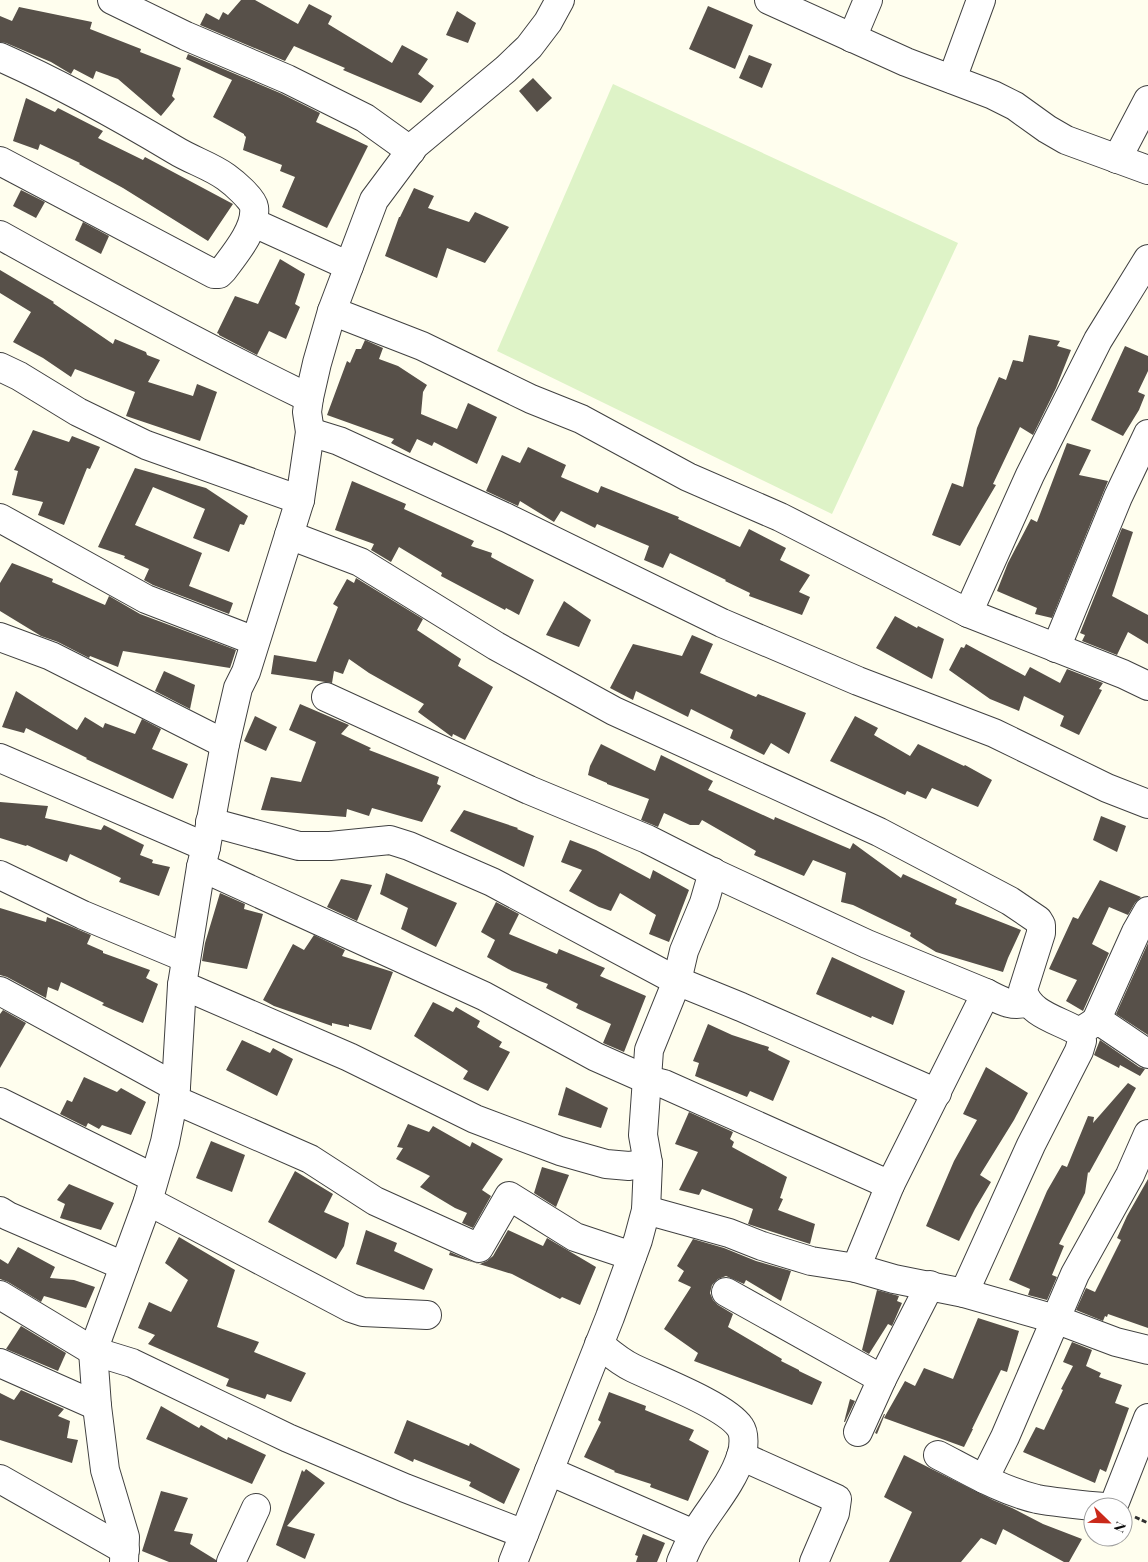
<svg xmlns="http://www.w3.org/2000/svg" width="1148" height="1562" font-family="'Playfair Display',serif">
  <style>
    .pitch { fill: #def3c7 }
    .building { fill: #575049 }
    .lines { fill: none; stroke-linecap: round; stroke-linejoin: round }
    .minor-casing { stroke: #414141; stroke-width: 30 }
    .path { stroke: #303030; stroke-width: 3; stroke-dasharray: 5 2.5; stroke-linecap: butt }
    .minor { stroke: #fff; stroke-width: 28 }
  </style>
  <rect width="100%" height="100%" fill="#fffeee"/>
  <!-- pitch -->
  <polygon class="pitch" points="613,84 958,243 832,514 497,351"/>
  <!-- building -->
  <g class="building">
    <polygon points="241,0 255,0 298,24 309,4 332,16 328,24 392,63 402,45 428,59 418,74 434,86 421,103 343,70 345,68 294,46 285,61 200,25 206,13 219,20 223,12 228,15"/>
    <polygon points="708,6 753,25 735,69 689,49"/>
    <polygon points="19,7 92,22 90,29 141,49 140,52 181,68 172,96 175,99 161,116 118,79 96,71 93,79 74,69 71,74 51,62 6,43 0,42 0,16 12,21"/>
    <polygon points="457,11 476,23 468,43 446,35"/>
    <polygon points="188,54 280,93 320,113 316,122 368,146 327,228 282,207 295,177 280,171 282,165 243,150 246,137 244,135 244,134 213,117 232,80 186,59"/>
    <polygon points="749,55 772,64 762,88 739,78"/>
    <polygon points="533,78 552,98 537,112 519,91"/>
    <polygon points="26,98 55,112 58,108 103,131 98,138 143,160 145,157 233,204 208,241 123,188 79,164 80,163 40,144 38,150 13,141"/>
    <polygon points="414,188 434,196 428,208 469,222 475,212 509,227 485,263 447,248 437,278 385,256 399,217 400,217"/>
    <polygon points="21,190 45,202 36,218 13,206"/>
    <polygon points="83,222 109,236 101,254 75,240"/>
    <polygon points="280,259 305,274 295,304 300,307 286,339 269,331 257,355 219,335 219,334 217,333 235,296 258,304"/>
    <polygon points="0,270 54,302 53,303 113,344 115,339 146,352 147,355 160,360 148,382 193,396 197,384 217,392 200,441 126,416 135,392 75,369 71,377 43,358 13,342 31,312 0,293"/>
    <polygon points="1029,335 1060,341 1057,346 1071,350 1056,388 1033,435 1020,427 993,484 996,485 960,546 932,535 952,483 963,487 977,428 999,377 1006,380 1013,360 1023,362"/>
    <polygon points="365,340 383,348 379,359 398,366 427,385 423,392 421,414 457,429 468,403 497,417 477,464 434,442 432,446 417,439 410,453 391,443 394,439 327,415 347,361 350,363 356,349 361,349"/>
    <polygon points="1125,346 1148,356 1148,371 1138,392 1145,395 1139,410 1123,436 1091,420"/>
    <polygon points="33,430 69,442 72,436 100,447 90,469 87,468 64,525 38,515 43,502 12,495 18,471 14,470"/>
    <polygon points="1067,443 1091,450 1079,475 1108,481 1052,618 1035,614 1037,608 997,591 1008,563 1031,519 1037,522"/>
    <polygon points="528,447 566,465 561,477 598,493 601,486 679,517 678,519 740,547 749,529 786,548 780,560 810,575 799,592 810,597 802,615 749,596 750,593 725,581 726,580 670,553 663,568 644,560 649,546 597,524 595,528 561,511 554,522 520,501 518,506 486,491 502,455 520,463"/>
    <polygon points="135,468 206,488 248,516 244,525 240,524 229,552 193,538 205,509 153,487 135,525 202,553 189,586 233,603 229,614 153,585 144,580 149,569 124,558 125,556 98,547"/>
    <polygon points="352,481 406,504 404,509 474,541 471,546 492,553 491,557 534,580 519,615 506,608 505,610 441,576 442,573 399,547 391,562 371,550 374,544 335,530"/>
    <polygon points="1122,528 1133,532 1112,596 1148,615 1148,644 1128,632 1117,655 1082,641 1085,635 1080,633"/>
    <polygon points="12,563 53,579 52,582 105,605 109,596 140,614 236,650 230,668 123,651 118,667 90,656 89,658 58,642 41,636 0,611 0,583"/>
    <polygon points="356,578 423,619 417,630 461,659 458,666 493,687 465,740 453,734 452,737 418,712 424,704 369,673 349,659 343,674 334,671 332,683 271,674 274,655 316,662 338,607 333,604 347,579 354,583"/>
    <polygon points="564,601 591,620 579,647 546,635"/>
    <polygon points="895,616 917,628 918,626 944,639 932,679 876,648"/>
    <polygon points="692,635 713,644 700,673 756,697 758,694 806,713 789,754 771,743 764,755 730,738 733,730 691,709 688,717 636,691 633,700 610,688 633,644 682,656"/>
    <polygon points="966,644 1025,676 1030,667 1060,683 1067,669 1103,683 1099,689 1102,690 1079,735 1060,726 1064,716 1024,696 1019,711 990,699 949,670 961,647 964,648"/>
    <polygon points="164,671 195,685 190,709 155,691"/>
    <polygon points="16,691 77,730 85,717 103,728 105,723 135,734 142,719 161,729 152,749 188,764 173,799 86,759 87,758 26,728 24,733 2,727"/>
    <polygon points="300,704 349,725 341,734 371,748 369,750 439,777 437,784 441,786 422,822 372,808 369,816 347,809 346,817 261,810 271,777 301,782 316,742 289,730"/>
    <polygon points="255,716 277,727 266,751 244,741"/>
    <polygon points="855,716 878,728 874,735 910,756 918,744 964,766 965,765 992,780 978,807 932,788 926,799 907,791 905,795 830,761"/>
    <polygon points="601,744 655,771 661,755 713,781 708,790 774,820 775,817 850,849 853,843 901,878 903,874 957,899 955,904 1021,930 1008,958 1003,972 936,952 910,936 911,933 853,905 841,902 846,873 813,860 804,876 754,855 756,851 702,820 699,825 690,825 664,813 658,827 641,820 649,799 607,784 607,783 588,775 590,766"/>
    <polygon points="0,802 48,806 45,818 101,830 104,825 144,845 140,855 153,860 152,863 170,867 159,896 119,882 121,878 70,854 67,862 27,845 26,846 0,838"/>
    <polygon points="464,810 518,828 517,829 534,836 524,867 450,831"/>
    <polygon points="1101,816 1126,826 1117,852 1093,840"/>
    <polygon points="570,840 596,850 650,879 653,870 689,890 669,942 649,934 656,915 620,893 611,911 599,907 569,891 582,870 561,862"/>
    <polygon points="386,873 457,903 436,947 401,929 408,908 380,894"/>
    <polygon points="341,879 372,885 357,921 327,907"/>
    <polygon points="1100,880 1141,897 1135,903 1128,915 1109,907 1092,944 1109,953 1083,1011 1066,1001 1077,980 1049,969 1073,917 1078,919"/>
    <polygon points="220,893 245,904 244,909 263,914 247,969 202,961 205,943"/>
    <polygon points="496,902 519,914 509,934 557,954 559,949 605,968 600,976 646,996 624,1052 603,1043 611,1024 576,1008 578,1004 546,988 548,984 512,971 487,957 495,940 481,932"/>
    <polygon points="0,908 46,922 47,917 70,926 91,935 87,944 103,951 103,953 150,970 146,978 158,984 143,1023 102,1005 104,1003 61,982 58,991 48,987 46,998 7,977 0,975"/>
    <polygon points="314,935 345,950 342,956 393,972 371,1030 349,1024 349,1027 332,1023 332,1026 274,1006 263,1000 293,944 304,950"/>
    <polygon points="1148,943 1148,1035 1116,1014"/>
    <polygon points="832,957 905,991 893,1025 872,1016 871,1018 816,994"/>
    <polygon points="433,1002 453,1012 456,1007 480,1021 477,1027 502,1042 499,1047 510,1052 488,1091 463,1079 468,1071 414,1036"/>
    <polygon points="3,1010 26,1023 0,1068 0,1014"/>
    <polygon points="708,1024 732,1035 769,1047 768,1050 790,1061 773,1101 750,1091 747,1097 695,1076 699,1063 693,1061"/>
    <polygon points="242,1040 270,1053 273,1048 293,1059 277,1096 226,1070"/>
    <polygon points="1100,1040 1139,1067 1145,1069 1140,1076 1120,1065 1119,1068 1094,1055"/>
    <polygon points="986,1067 1028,1093 1014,1120 980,1175 991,1182 975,1209 959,1241 926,1226 954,1161 977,1120 963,1114"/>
    <polygon points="84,1077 117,1092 121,1088 146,1102 131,1135 102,1125 99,1129 88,1123 86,1127 60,1114 67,1100 72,1102"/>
    <polygon points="1128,1083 1136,1088 1089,1173 1088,1172 1085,1193 1059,1244 1064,1246 1052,1275 1057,1277 1047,1300 1028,1295 1030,1289 1009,1280 1047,1191 1062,1165 1067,1167 1088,1116 1094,1117 1093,1123"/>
    <polygon points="566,1087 608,1108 601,1128 558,1115"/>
    <polygon points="689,1112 733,1132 730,1139 734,1142 732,1147 787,1177 780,1198 783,1199 778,1210 815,1224 810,1244 748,1224 753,1209 702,1189 699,1195 679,1190 698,1152 675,1144"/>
    <polygon points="408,1124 429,1132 433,1126 470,1147 472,1142 503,1159 482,1190 491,1196 473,1228 462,1223 467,1213 455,1208 420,1187 430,1176 396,1159 403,1148 397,1147"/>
    <polygon points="211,1141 245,1155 232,1192 196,1178"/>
    <polygon points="542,1167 569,1175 556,1207 534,1193"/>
    <polygon points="295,1171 333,1194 324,1212 349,1223 344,1246 336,1259 268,1222"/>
    <polygon points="1148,1179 1148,1328 1108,1314 1107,1317 1105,1316 1103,1321 1076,1310 1086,1288 1095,1292 1121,1240 1117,1238 1127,1216"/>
    <polygon points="69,1184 114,1203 101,1230 60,1218 65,1204 57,1200"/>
    <polygon points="366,1230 397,1243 394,1251 433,1269 424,1290 356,1264"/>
    <polygon points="508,1230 543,1246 547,1238 596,1267 580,1305 562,1297 560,1299 512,1274 449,1255 450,1252 473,1262 480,1264 487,1261 493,1256"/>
    <polygon points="179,1237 235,1270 217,1327 259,1342 254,1352 306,1373 291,1402 267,1394 265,1399 226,1386 229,1379 148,1344 155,1335 138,1328 149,1302 171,1312 188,1280 165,1263"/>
    <polygon points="693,1239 724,1248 756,1261 791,1271 781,1301 746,1280 744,1284 726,1276 718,1279 712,1285 710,1293 713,1300 718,1305 733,1314 728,1327 782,1359 781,1361 799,1370 799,1371 822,1382 812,1405 694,1361 698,1353 664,1329 691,1287 678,1281 684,1271 677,1266"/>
    <polygon points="18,1247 55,1267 50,1278 74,1280 95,1287 86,1308 44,1296 41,1302 8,1282 0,1279 0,1259 8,1264"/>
    <polygon points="877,1290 899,1296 897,1301 902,1303 892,1326 888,1324 869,1354 862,1350"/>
    <polygon points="978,1318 1019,1331 1007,1372 1001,1370 972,1429 973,1429 964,1447 884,1418 905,1381 915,1386 924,1368 953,1379"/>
    <polygon points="21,1326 66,1353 58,1371 6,1349"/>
    <polygon points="1072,1342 1092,1350 1086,1366 1101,1373 1099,1377 1122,1385 1115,1403 1129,1408 1106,1472 1100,1469 1095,1483 1023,1452 1036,1427 1044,1430 1063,1390 1061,1389 1073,1366 1063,1362"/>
    <polygon points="21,1390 64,1409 58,1416 70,1421 67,1438 78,1440 72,1463 0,1440 0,1393 14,1400"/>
    <polygon points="609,1392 646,1406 645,1410 694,1430 689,1440 709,1451 688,1501 650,1487 651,1484 614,1472 615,1471 584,1457 601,1422 598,1420"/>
    <polygon points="850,1399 855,1401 845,1422 844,1422"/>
    <polygon points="161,1406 199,1428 201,1425 227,1440 228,1437 266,1455 252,1484 146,1439"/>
    <polygon points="884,1414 885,1414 877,1434 875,1433"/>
    <polygon points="407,1420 469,1446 470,1443 520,1469 504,1504 469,1486 471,1482 414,1459 413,1462 394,1453"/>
    <polygon points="904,1455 993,1500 1012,1508 1043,1524 1082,1539 1069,1562 1064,1562 1003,1529 996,1545 981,1538 961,1562 889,1562 912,1512 884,1497"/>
    <polygon points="306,1469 325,1483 287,1526 315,1534 305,1559 276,1545 302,1470 304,1472"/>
    <polygon points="161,1491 188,1498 174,1531 193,1534 190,1544 216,1560 216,1562 169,1562 142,1551"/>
    <polygon points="643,1534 665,1543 657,1562 636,1562 638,1556 635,1555"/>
  </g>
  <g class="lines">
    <defs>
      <g id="minor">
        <polyline points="112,0 186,36 287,79 365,118 411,151"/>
        <polyline points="769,0 906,62 993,95 1015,106 1047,129 1066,140 1148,170"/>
        <polyline points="852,38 868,0"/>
        <path d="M0,57C61,84 118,116 175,150C191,160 211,166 226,177C233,182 253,199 254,207C257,228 235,254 223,270L219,274H214L0,161"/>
        <polyline points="952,79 981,0"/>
        <polyline points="1117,159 1148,100"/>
        <polyline points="254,223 349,266"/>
        <path d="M0,235C102,292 204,347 309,398"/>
        <polyline points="332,311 422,346 531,399 581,419 688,477 780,517 968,613 1123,674 1148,686"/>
        <polyline points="0,367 19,376 78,412 146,445 300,500"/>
        <polyline points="310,432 339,441 507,518 722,623 858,681 994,733 1107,788 1148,804"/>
        <polyline points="0,518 146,599 255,641"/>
        <path d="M289,535L360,562L496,646L614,711L879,832L1010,901L1038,920L1041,925V933L1023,990C1029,1015 1060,1020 1079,1032L1082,1041L1079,1051L1031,1145L964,1293"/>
        <polyline points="968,613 1030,475 1098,340 1148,259"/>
        <polyline points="0,637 51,656 225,744"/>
        <polyline points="1056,648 1118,497 1148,434"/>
        <path d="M326,697L529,790L647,839L716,874L867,944L986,993C1000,1000 1012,1008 1028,1002"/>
        <polyline points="0,758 206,847"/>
        <polyline points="210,822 299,846 330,846 390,840 409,846 492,882 677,981 741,1007 937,1093"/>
        <polyline points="201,867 484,996 596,1057 648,1080 664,1084 890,1185 986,993"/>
        <polyline points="0,875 83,915 186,958"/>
        <polyline points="182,985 349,1057 475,1119 560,1151 606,1164 629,1166 648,1163"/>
        <polyline points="0,991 176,1087"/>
        <polyline points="1096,1021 1136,932 1148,911"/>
        <polyline points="1081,1031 1098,1020 1148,1054"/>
        <polyline points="173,1099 310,1159 375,1201 479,1248 509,1196 575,1237 632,1256"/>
        <polyline points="0,1102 154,1178"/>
        <polyline points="148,1201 351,1308 363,1312 427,1315"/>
        <polyline points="646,1210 729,1233 762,1246 811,1261 856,1268 894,1279 964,1293 1055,1319 1116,1342 1148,1350"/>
        <polyline points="0,1211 8,1216 124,1266"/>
        <polyline points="856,1268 890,1185"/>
        <polyline points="726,1292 882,1379 930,1285"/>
        <polyline points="0,1295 93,1351 132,1363 288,1438 405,1488 524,1534"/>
        <path d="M599,1344C610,1353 620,1362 633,1368C658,1380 726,1406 740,1427C745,1434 744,1448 741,1456C732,1485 709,1509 694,1535C689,1543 685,1553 681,1562"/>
        <polyline points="0,1363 97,1406"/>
        <polyline points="858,1432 882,1379"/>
        <path d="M938,1455C969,1471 1002,1491 1037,1499C1059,1503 1082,1505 1103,1507"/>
        <polyline points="741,1456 837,1499 835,1513 814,1562"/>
        <polyline points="549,1471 694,1534"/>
        <polyline points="0,1479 125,1550"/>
        <polyline points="984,1479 1005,1437 1075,1274 1130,1175 1148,1134"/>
        <polyline points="1108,1507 1115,1502 1148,1418"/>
        <polyline points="124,1562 125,1537 105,1470 97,1406 93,1351 148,1201 165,1142 176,1087 182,985 201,867 206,847 225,744 238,688 246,672 300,500 310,432 307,412 309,398 317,363 332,311 374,200 415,145 506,69 529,47 548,22 560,0"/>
        <polyline points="231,1562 256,1508"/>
        <polyline points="513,1562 610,1317 638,1240 646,1210 648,1163 643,1135 649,1050 677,981 684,951 704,903 713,872"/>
      </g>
    </defs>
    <!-- minor casing -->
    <use href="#minor" class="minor-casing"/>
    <!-- path -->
    <polyline class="path" points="1135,1517 1148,1523"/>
    <!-- minor -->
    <use href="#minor" class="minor"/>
  </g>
  <!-- north arrow -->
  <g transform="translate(1108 1522) rotate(113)"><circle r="24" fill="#ffffff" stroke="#9f9f9f"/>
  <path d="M0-4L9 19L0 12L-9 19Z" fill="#ca291a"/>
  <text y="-8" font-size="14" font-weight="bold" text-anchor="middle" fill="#0e0e0e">N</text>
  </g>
</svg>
